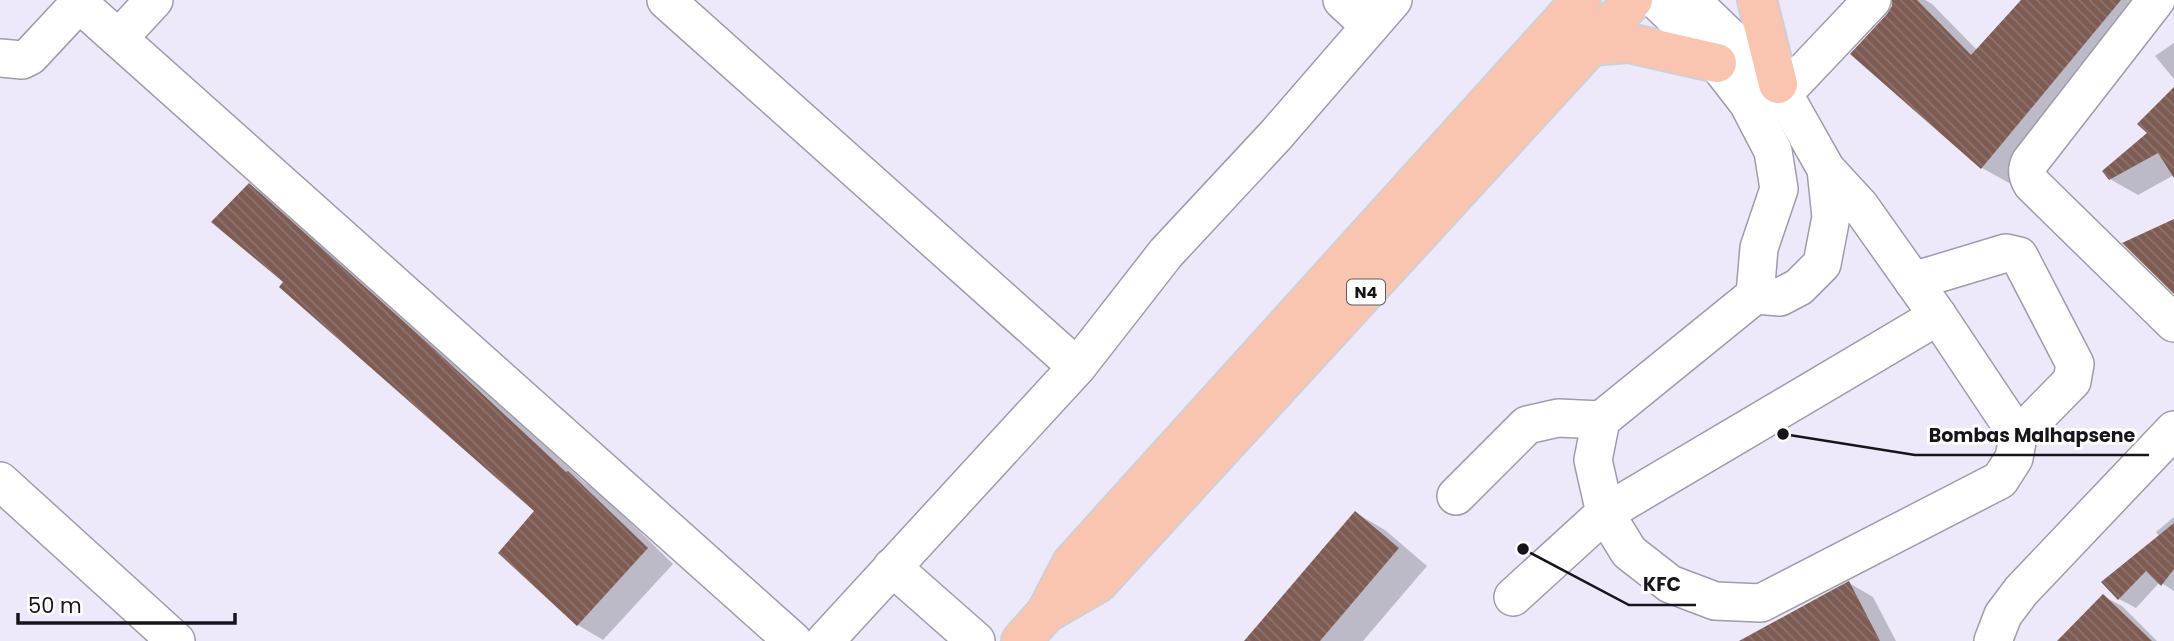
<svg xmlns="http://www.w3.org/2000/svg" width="2174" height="641" font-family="Poppins,sans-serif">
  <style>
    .shadow { fill: #0003 }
    .building { fill: url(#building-back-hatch) }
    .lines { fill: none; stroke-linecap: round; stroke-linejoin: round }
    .minor-casing { stroke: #9f9bac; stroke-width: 40 }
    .highway-casing { stroke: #d1d0d1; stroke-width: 42 }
    .minor { stroke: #fff; stroke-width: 37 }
    .highway { stroke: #f9c4b0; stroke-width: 38 }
    .labels { text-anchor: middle; stroke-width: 6; stroke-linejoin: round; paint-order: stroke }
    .shield { fill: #fff; stroke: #5d5b5f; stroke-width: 2 }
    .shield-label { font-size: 16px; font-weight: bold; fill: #17151b }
    .leader { fill: none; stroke: #17151b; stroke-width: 2.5 }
    .callout-dot { fill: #17151b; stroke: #fff; stroke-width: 2.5 }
    .callout-label { font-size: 19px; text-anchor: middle; font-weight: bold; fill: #17151b; stroke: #fff; stroke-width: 6; stroke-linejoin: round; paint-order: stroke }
  </style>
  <defs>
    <pattern id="building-back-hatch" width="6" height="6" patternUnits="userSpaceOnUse" patternTransform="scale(1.75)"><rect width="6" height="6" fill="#7e5c54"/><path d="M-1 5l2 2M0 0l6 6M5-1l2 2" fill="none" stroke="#8d736e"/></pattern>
  </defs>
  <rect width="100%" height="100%" fill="#ede9fb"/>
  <!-- shadow -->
  <g class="shadow">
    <polygon points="1894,0 1925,0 1932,4 1977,50 2023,0 2164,0 2011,184 1982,168 1852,54 1889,15 1894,6"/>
    <polygon points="2174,43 2174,79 2155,56"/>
    <polygon points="2174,90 2174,175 2138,195 2110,179 2149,133"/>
    <polygon points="249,185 275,200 456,363 585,483 594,487 673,564 603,640 578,625 536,511 285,282"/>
    <polygon points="1356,513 1385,530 1427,566 1363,641 1247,641"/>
    <polygon points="2174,517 2174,591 2160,582 2136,608 2119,599 2104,582 2160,537 2156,532"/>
    <polygon points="1849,583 1873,597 1896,641 1743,641"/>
    <polygon points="2103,596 2122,606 2157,641 2063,641"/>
  </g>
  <!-- building -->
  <g class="building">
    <polygon points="1892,0 1917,0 1971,55 2021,0 2121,0 1981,169 1850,54 1887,14 1892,6"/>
    <polygon points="2174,87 2174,178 2158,153 2109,180 2102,171 2147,133 2137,124"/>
    <polygon points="249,183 431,346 566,472 568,471 648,548 577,626 498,553 534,511 279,287 283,282 211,222"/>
    <polygon points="2174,219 2174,294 2122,243"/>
    <polygon points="1355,511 1399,548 1320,641 1244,641"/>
    <polygon points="2174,523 2174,569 2161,586 2146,571 2118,600 2101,582"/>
    <polygon points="1849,581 1880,641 1739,641 1834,589"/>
    <polygon points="2103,594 2152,641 2057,641"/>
  </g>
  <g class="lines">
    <defs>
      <g id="minor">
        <polyline points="666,0 1077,367"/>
        <polyline points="1342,0 1370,26"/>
        <polyline points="1656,0 1695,37 1717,63 1748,103 1773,151 1779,189 1759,248 1755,295"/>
        <polyline points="1691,0 1778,84 1826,169 1831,217 1822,264 1799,287 1780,297 1755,295 1601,420 1593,460 1605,513 1629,552 1670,584 1715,601 1761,603 2000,480 2014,458 2018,436 1938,316 1860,206 1826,169"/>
        <path d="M2156,0L2030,162C2026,170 2027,176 2032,184L2174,323"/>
        <polyline points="119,38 154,0"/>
        <polyline points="0,58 22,60 30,56 71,12 82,6 793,641"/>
        <polyline points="1783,94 1872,0"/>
        <polyline points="1913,281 2006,253 2019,256 2075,364 2072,381 2018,436"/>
        <polyline points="0,481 176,641"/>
        <polyline points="1456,496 1527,425 1558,418 1601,420"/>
        <polyline points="892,567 976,641"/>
        <polyline points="1513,597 1605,513 1938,316"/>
        <polyline points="825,641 1077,367 1166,253 1276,135 1393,0"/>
        <polyline points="1993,641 2003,615 2021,591 2174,430"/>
      </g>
      <g id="highway">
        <polyline points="1757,0 1778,84"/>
        <polyline points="1590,46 1629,43 1717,63"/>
        <polyline points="1046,613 1098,583 1633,0"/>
        <polyline points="1021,641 1046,613 1072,563 1581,0"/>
      </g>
    </defs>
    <!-- minor casing -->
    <use href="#minor" class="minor-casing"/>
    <!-- highway casing -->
    <use href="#highway" class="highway-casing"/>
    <!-- minor -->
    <use href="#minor" class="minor"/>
    <!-- highway -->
    <use href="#highway" class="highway"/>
  </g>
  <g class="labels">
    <!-- shield labels -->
    <rect class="shield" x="1347" y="279.5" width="38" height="25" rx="5"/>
    <g class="shield-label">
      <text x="1366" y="298">N4</text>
    </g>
  </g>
  <!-- callouts -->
  <path class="leader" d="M1783 434L1915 455H2149M1523 549L1629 605H1696"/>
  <g class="callout-dot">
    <circle cx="1783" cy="434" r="7"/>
    <circle cx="1523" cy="549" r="7"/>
  </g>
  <g class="callout-label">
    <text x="2032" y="442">Bombas Malhapsene</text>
    <text x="1662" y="591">KFC</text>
  </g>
  <!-- scale -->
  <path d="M18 613v10h217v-10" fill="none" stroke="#17151b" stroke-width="3.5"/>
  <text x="28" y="613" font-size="21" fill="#17151b" stroke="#ffffff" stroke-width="5" paint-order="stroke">50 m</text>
</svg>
